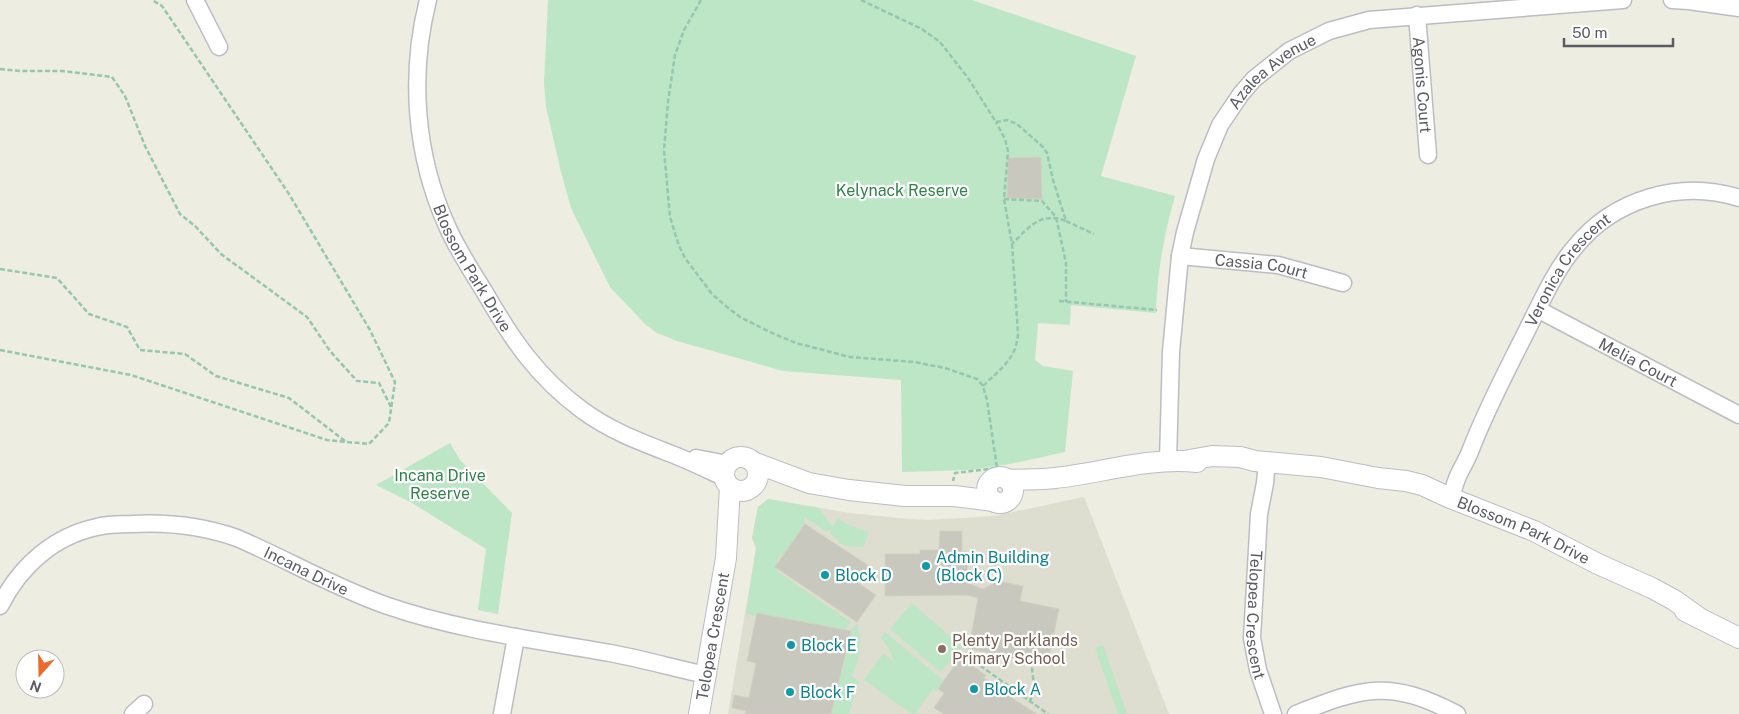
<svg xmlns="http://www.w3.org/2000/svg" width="1739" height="714" font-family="'Public Sans',sans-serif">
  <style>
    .education { fill: #ddddd0 }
    .green { fill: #bde6c7 }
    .building { fill: #c8c8be; stroke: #d2d1c0 }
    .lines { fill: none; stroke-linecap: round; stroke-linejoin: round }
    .minor-casing { stroke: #bcbdc3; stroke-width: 19 }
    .tertiary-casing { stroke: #bcbdc3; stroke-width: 22 }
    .path { stroke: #96c6b0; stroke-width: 2.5; stroke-dasharray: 5 2.5; stroke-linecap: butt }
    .minor { stroke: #fff; stroke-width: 16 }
    .tertiary { stroke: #fff; stroke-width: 20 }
    .culture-dot { fill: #0f9aa8; stroke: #fff; stroke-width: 2 }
    .education-dot { fill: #8d6e63; stroke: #fff; stroke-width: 2 }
    .labels { text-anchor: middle; stroke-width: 4.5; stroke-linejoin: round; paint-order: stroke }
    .street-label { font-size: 16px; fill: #5a5b63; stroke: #fff }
    .park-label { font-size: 16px; fill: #32824a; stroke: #fff }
    .culture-label { font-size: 16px; fill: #0d838f; stroke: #fff; text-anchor: start }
    .education-label { font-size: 16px; fill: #785e54; stroke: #fff; text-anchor: start }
  </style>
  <rect width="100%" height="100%" fill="#edede1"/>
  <!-- education -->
  <polygon class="education" points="1084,497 1169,714 728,714 756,548 752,538 758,507 768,499 850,513 909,519 928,520 994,516"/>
  <!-- green -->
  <g class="green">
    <path d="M548,0H972L1136,56L1101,176L1175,196C1164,235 1157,272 1156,313L1071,305L1070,325L1038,323L1035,360L1043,366L1073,371L1065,452L1010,464L970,470L902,472L901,380L783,371L677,341L657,333L646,325L610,287L571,208L561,172L546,107L544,83Z"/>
    <polygon points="450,443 460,460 512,513 498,614 478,610 486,549 412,503 376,485"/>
    <polygon points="768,499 819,508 833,527 837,518 851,526 869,532 863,547 844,546 830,533 832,528 827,532 804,517 805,524 783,556 780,555 777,561 778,572 851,622 845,630 841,650 835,628 757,613 756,616 746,614 756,548 752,538 758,507"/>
    <polygon points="912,603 962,647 941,672 890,629"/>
    <path d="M856,624C864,635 859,664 851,676L859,681L849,714H831L850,632Z"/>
    <polygon points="885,632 944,681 937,691 933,689 915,714 912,714 864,680 883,654 894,661 888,647 881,638"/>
    <polygon points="1103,645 1127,714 1118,714 1095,648"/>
  </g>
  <!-- building -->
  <g class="building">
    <polygon points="1041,157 1042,199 1007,198 1008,158"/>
    <polygon points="805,524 869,566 858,583 876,595 857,622 775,567"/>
    <polygon points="940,531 962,531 962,552 968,552 967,583 983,589 998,581 1023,586 1020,601 1059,609 1047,665 966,648 970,642 978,598 967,595 885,596 885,554 920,554 920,550 939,550"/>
    <polygon points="757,613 851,631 831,714 745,714 746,711 732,708 734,695 749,698 756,663 747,661"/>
    <polygon points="960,658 986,675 984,678 1003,690 1005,688 1014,694 1012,698 1037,714 944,714 934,708 944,693 938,689"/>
  </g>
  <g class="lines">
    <defs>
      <g id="minor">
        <polyline points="195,0 219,47"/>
        <path id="s1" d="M428,0C409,75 415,155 447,226C457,249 471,270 484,291C511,338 537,377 582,410C609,430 638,441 669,453C688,460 706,469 725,478"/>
        <polyline points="1672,0 1689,1 1739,8"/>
        <path id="s2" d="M1417,15L1428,155"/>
        <path id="s3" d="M1180,256L1278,265L1343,283"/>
        <path id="s4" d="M1539,310L1739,415"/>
        <polyline points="696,458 728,464"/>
        <path id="s5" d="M1168,461L1171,352L1180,256L1185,232L1206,159L1220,125L1241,94L1254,79L1289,51L1329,31L1369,20L1623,0"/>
        <path id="s6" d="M1267,461L1265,483L1259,514L1252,638L1258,670L1273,714"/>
        <path id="s7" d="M1451,498C1453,491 1455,483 1458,476C1462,467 1468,458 1471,449C1485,413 1502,380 1519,346C1535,316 1553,272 1575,247C1614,199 1680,179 1739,198"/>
        <path id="s8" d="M0,606C20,566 54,536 97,527C108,524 120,524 132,524C168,522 203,526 237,538C286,559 334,587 385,605C456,630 536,640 610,653C642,659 674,668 706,675"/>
        <polyline points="133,714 144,704"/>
        <polyline points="502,714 516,637"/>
        <path d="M1296,714C1364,687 1389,679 1457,714"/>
      </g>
      <g id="tertiary">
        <circle cx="741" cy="474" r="17"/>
        <path id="s9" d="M1184,461L1212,456L1240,457L1255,461L1321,467L1378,478L1406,481L1422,485L1448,497L1534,531L1598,564L1652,588L1674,600L1698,617"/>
        <polyline points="753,462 809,483 849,490 905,496 954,496 994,501"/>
        <circle cx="1000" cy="490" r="13"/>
        <path d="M1008,480C1024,479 1040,480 1055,478C1102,473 1148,457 1197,462"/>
        <polyline points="1685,611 1739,638"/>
        <path id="s10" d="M699,714L726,558L730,487"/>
      </g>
    </defs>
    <!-- minor casing -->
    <use href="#minor" class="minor-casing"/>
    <!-- tertiary casing -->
    <use href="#tertiary" class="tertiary-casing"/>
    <!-- path -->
    <g class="path">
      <polyline points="701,0 684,30 675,55 668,102 664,150 670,217 679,246 685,258 712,294 727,307 740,317 774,334 796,343 850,357 914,362 945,368 977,379 983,386 987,400 997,468 955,473 953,481"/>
      <path d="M861,0L922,29L940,42L968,78L996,122L1007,120L1017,124L1043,147L1047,153L1053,180L1066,221C1041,211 1029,227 1012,244"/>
      <polyline points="0,69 20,71 63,71 112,77 125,96 145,146 180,214 195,226 221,254 307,317 330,351 357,381 379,383 391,407"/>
      <polyline points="1004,199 1042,201 1056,217 1066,263 1066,302"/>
      <polyline points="1066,221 1094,234"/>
      <polyline points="0,269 57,278 89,314 127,327 140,350 185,354 216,376 289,398 345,441"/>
      <polyline points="1059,301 1157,310"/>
      <polyline points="0,350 131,375 327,440 369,444 389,423 395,382 370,330 289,194 162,6 152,0"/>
      <path d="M983,386C1000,369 1016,360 1018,334L1012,244L1004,199L1008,151L1005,139L996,122"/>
      <polyline points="968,657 1048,714"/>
      <polyline points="1030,702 1034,686 1032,668 1033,662"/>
    </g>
    <!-- minor -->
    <use href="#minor" class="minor"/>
    <!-- tertiary -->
    <use href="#tertiary" class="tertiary"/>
  </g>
  <!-- markers -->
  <g class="culture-dot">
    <circle cx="926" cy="566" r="5"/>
    <circle cx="825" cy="575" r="5"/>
    <circle cx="791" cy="645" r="5"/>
    <circle cx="974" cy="689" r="5"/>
    <circle cx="790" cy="692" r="5"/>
  </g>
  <circle class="education-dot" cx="942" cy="649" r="5"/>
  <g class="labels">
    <!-- street labels -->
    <g class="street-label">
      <text dy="6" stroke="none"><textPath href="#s5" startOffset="419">Azalea Avenue</textPath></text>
      <text dy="6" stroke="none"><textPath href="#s2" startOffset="70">Agonis Court</textPath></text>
      <text dy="6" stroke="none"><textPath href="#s1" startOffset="280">Blossom Park Drive</textPath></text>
      <text dy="6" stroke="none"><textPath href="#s3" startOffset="82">Cassia Court</textPath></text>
      <text dy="6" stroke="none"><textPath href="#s7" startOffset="258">Veronica Crescent</textPath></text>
      <text dy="6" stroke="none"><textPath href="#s4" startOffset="112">Melia Court</textPath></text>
      <text dy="6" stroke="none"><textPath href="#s9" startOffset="352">Blossom Park Drive</textPath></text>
      <text dy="6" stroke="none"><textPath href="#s8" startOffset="348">Incana Drive</textPath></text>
      <text dy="6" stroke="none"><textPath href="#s6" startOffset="155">Telopea Crescent</textPath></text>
      <text dy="6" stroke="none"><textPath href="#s10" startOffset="79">Telopea Crescent</textPath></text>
    </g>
    <!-- park labels -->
    <g class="park-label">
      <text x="902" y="196">Kelynack Reserve</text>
      <text x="440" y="481">Incana Drive<tspan x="440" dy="18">Reserve</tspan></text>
    </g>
    <!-- culture labels -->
    <g class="culture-label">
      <text x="936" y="563">Admin Building<tspan x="936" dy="18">(Block C)</tspan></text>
      <text x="835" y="581">Block D</text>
      <text x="801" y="651">Block E</text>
      <text x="984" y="695">Block A</text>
      <text x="800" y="698">Block F</text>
    </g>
    <!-- education labels -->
    <g class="education-label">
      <text x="952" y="646">Plenty Parklands<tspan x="952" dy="18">Primary School</tspan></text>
    </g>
  </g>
  <!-- north arrow -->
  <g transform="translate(40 674) rotate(200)"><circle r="24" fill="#ffffff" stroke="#bdbdc1"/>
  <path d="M0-4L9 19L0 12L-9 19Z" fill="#ec6a29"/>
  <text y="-8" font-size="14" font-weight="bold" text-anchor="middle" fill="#5a5b63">N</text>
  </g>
  <!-- scale -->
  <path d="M1564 38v8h109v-8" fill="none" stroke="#5a5b63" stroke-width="2.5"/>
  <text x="1572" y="38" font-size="15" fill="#5a5b63" stroke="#ffffff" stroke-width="4" paint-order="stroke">50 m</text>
</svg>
